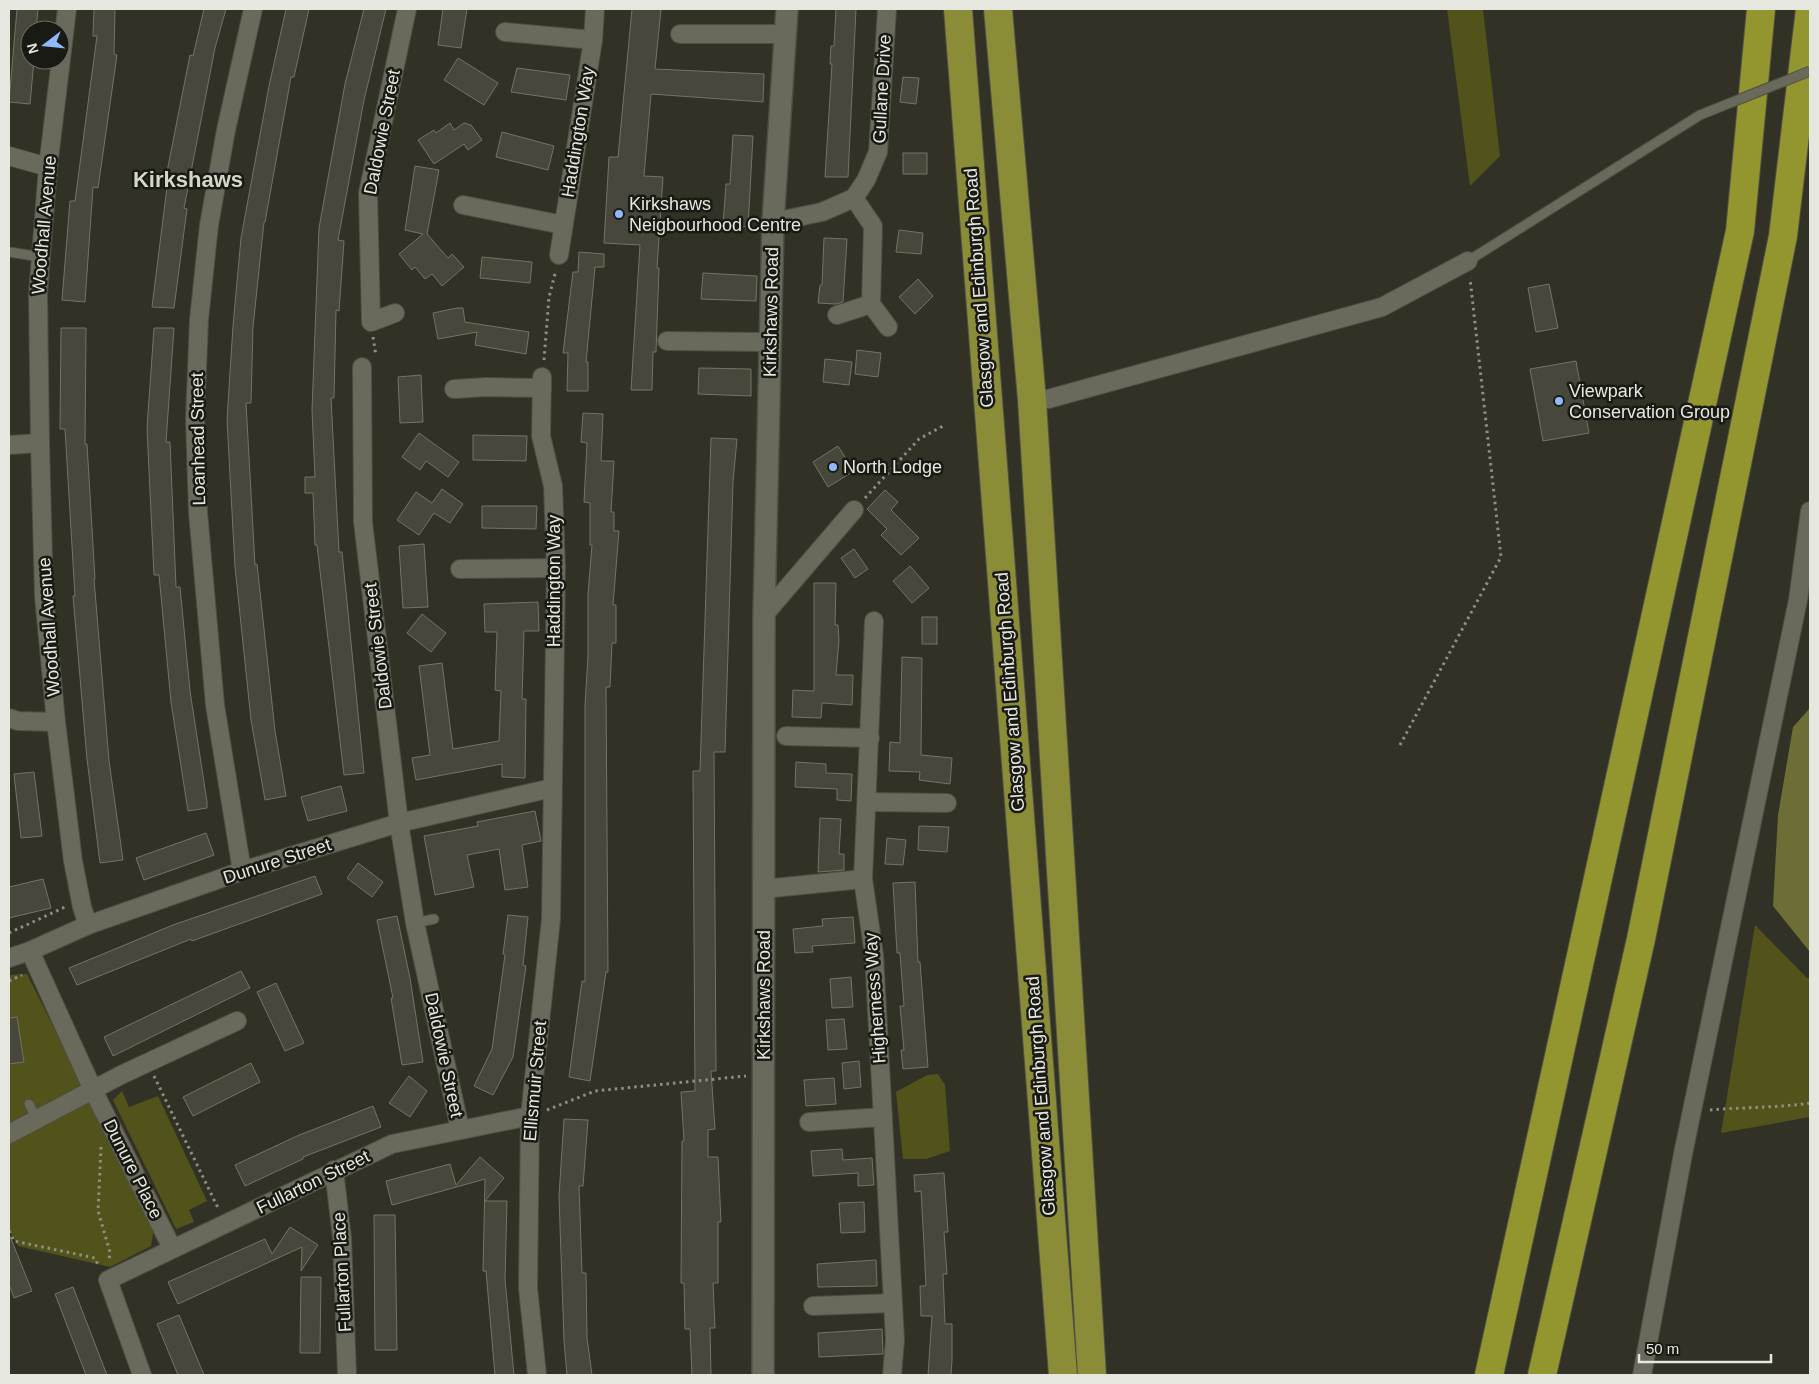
<svg xmlns="http://www.w3.org/2000/svg" width="1819" height="1384" font-family="Arial,sans-serif">
  <style>
    .green { fill: #51531b }
    .water { fill: #6d6e35 }
    .building { fill: #47483b; stroke: #737465 }
    .lines { fill: none; stroke-linecap: round; stroke-linejoin: round }
    .service-casing { stroke: #4e4f44; stroke-width: 11 }
    .minor-casing { stroke: #4e4f44; stroke-width: 20 }
    .tertiary-casing { stroke: #4e4f44; stroke-width: 24 }
    .trunk-casing { stroke: #4e4f44; stroke-width: 30 }
    .motorway-casing { stroke: #4e4f44; stroke-width: 30 }
    .path { stroke: #8e8f84; stroke-width: 3; stroke-dasharray: 2.5 4; stroke-linecap: butt }
    .service { stroke: #696a5b; stroke-width: 9 }
    .minor { stroke: #696a5b; stroke-width: 18 }
    .tertiary { stroke: #696a5b; stroke-width: 21 }
    .trunk { stroke: #8a8c38; stroke-width: 28 }
    .motorway { stroke: #93952f; stroke-width: 28 }
    .service-bridge-casing { stroke: #4e4f44; stroke-width: 11; stroke-linecap: butt }
    .service-bridge { stroke: #696a5b; stroke-width: 9 }
    .poi-dot { fill: #8fb8fd; stroke: #191a14; stroke-width: 2 }
    .labels { text-anchor: middle; stroke-width: 5; stroke-linejoin: round; paint-order: stroke }
    .street-label { font-size: 18px; fill: #e6e7de; stroke: #191a14 }
    .poi-label { font-size: 18px; fill: #e6e7de; stroke: #191a14; text-anchor: start }
    .district-label { font-size: 22px; font-weight: bold; fill: #d5d6c6; stroke: #191a14 }
  </style>
  <rect width="100%" height="100%" fill="#313225"/>
  <!-- green -->
  <g class="green">
    <polygon points="1447,9 1483,9 1500,156 1470,186"/>
    <polygon points="1755,925 1807,978 1810,978 1810,1117 1721,1133"/>
    <polygon points="27,974 154,1228 151,1246 110,1267 18,1246 9,1230 9,975"/>
    <polygon points="938,1074 945,1085 950,1151 926,1159 903,1159 896,1092 927,1075"/>
    <polygon points="122,1091 129,1107 158,1096 207,1201 189,1210 194,1222 176,1229 113,1100"/>
  </g>
  <!-- water -->
  <polygon class="water" points="1810,708 1810,952 1773,906 1778,815 1793,727"/>
  <!-- building -->
  <g class="building">
    <polygon points="17,9 38,9 36,30 30,30 30,60 34,60 30,104 9,102"/>
    <polygon points="94,9 115,9 114,54 117,55 98,188 93,187 85,302 62,300 70,201 75,201 97,36 93,36"/>
    <polygon points="204,9 226,9 215,48 184,208 187,209 174,308 152,307 167,187 164,187 190,55 193,56"/>
    <polygon points="286,9 309,9 294,77 291,77 265,222 264,222 253,327 251,403 246,403 255,565 257,564 275,731 286,796 265,800 251,720 235,567 227,420 233,326 241,238 269,86"/>
    <polygon points="364,9 386,9 364,100 338,240 344,241 339,311 336,310 334,398 331,398 339,552 342,552 364,773 344,775 317,545 315,545 313,493 305,493 305,477 315,477 312,410 319,228 345,84"/>
    <polygon points="443,9 467,9 461,48 438,45"/>
    <polygon points="632,9 661,9 655,69 764,74 763,102 651,94 644,176 663,177 657,268 659,268 656,352 653,352 652,390 631,390 640,245 604,243 609,157 618,157"/>
    <polygon points="836,9 856,9 848,177 825,177 832,64 830,64 831,46 834,46"/>
    <polygon points="458,58 498,83 484,105 444,80"/>
    <polygon points="517,68 570,75 566,100 511,92"/>
    <polygon points="903,77 919,78 916,104 900,102"/>
    <polygon points="450,123 454,130 464,123 471,125 482,140 468,150 464,144 434,164 418,140 434,130 436,133"/>
    <polygon points="502,132 554,146 548,170 496,157"/>
    <polygon points="733,135 753,136 748,227 723,225 726,184 730,184"/>
    <rect x="903" y="153" width="24" height="21"/>
    <polygon points="415,166 439,170 427,234 448,258 452,254 464,267 442,286 432,274 425,279 415,267 412,270 399,254 423,234 405,230"/>
    <polygon points="899,230 923,233 921,254 896,252"/>
    <polygon points="824,238 847,239 843,302 836,304 818,303 820,285 822,285"/>
    <polygon points="579,252 604,254 604,267 595,267 586,362 588,362 588,391 567,391 568,353 563,353 573,272 578,272"/>
    <polygon points="482,257 532,262 530,283 480,278"/>
    <polygon points="703,273 757,276 756,301 701,299"/>
    <polygon points="918,279 933,296 915,314 899,297"/>
    <polygon points="1549,284 1558,328 1536,332 1528,288"/>
    <polygon points="457,308 463,308 465,322 529,332 526,354 475,345 477,332 438,339 433,313"/>
    <polygon points="61,328 86,328 85,444 87,444 95,579 94,579 109,761 123,860 100,863 87,759 73,596 75,596 65,429 60,429"/>
    <polygon points="154,328 174,328 166,442 170,442 176,587 180,587 190,691 207,802 207,808 188,811 171,702 159,575 154,575 147,428"/>
    <polygon points="857,350 881,353 878,377 855,374"/>
    <polygon points="825,359 852,362 849,385 823,382"/>
    <polygon points="1576,361 1589,433 1543,441 1530,369"/>
    <polygon points="699,368 751,369 751,396 698,394"/>
    <polygon points="421,375 423,422 400,423 398,377"/>
    <polygon points="583,413 603,414 601,461 614,461 611,512 614,512 614,531 619,531 613,605 616,605 616,643 612,643 610,687 606,687 608,972 606,972 590,1081 569,1077 582,981 585,982 585,706 588,656 588,594 592,545 590,545 590,503 584,502 587,443 581,442"/>
    <polygon points="419,433 459,462 448,477 426,461 420,470 402,457"/>
    <polygon points="473,435 527,436 526,461 473,460"/>
    <polygon points="711,438 737,439 733,482 725,752 714,752 716,1071 711,1071 715,1129 708,1130 708,1157 718,1157 721,1222 718,1222 718,1283 713,1283 715,1328 710,1328 711,1375 692,1375 690,1329 685,1329 684,1283 681,1283 682,1141 684,1141 681,1092 695,1091 693,771 700,771"/>
    <polygon points="838,446 854,471 828,487 813,462"/>
    <polygon points="442,489 463,504 450,523 434,513 419,535 397,520 416,492 432,503"/>
    <polygon points="885,490 898,502 891,510 919,538 901,555 881,535 887,529 867,509"/>
    <polygon points="482,506 537,506 536,529 482,528"/>
    <polygon points="424,544 428,607 403,608 399,546"/>
    <polygon points="854,549 868,569 855,578 841,558"/>
    <polygon points="910,566 929,588 912,603 893,581"/>
    <polygon points="814,583 836,583 835,625 838,625 839,640 836,675 853,675 852,705 822,703 821,718 792,717 793,690 814,691"/>
    <polygon points="538,602 539,631 524,631 522,699 526,699 525,778 502,777 502,764 416,780 412,758 430,755 419,666 442,663 453,749 499,741 501,691 495,690 497,632 485,632 484,604"/>
    <polygon points="422,614 446,633 431,652 407,633"/>
    <rect x="922" y="617" width="15" height="27"/>
    <polygon points="902,657 922,658 921,755 952,758 950,784 919,780 920,772 889,771 890,742 900,743"/>
    <polygon points="796,762 826,764 826,773 852,774 851,801 837,800 837,789 795,787"/>
    <polygon points="34,772 42,836 21,838 14,774"/>
    <polygon points="341,786 347,811 308,821 301,797"/>
    <polygon points="535,811 541,841 522,845 528,887 505,890 499,849 467,855 474,887 435,895 424,836 478,826 477,822"/>
    <polygon points="820,818 841,819 839,854 844,854 844,870 818,872"/>
    <polygon points="919,826 949,827 947,852 918,850"/>
    <polygon points="206,833 214,855 144,880 136,858"/>
    <polygon points="887,838 906,840 903,865 885,864"/>
    <polygon points="358,863 383,882 372,897 347,878"/>
    <polygon points="315,876 322,894 192,941 191,939 77,985 69,968 173,925"/>
    <polygon points="43,879 51,908 9,918 9,887"/>
    <polygon points="915,882 918,962 920,962 928,1067 903,1069 901,1050 904,1050 900,1006 904,1006 900,953 897,953 893,883"/>
    <polygon points="508,915 528,917 523,965 526,966 513,1057 493,1095 474,1086 492,1049 505,955 503,954"/>
    <polygon points="397,916 410,978 423,1062 402,1065 391,998 393,998 377,920"/>
    <polygon points="853,917 855,943 812,946 813,952 795,953 793,929 823,926 822,919"/>
    <polygon points="241,971 250,988 113,1056 104,1037"/>
    <polygon points="851,977 853,1007 832,1008 830,979"/>
    <polygon points="276,983 304,1043 285,1051 257,992"/>
    <polygon points="17,1017 24,1062 9,1064 9,1018"/>
    <polygon points="844,1019 847,1049 828,1050 826,1020"/>
    <polygon points="859,1061 861,1087 844,1089 842,1063"/>
    <polygon points="251,1063 260,1082 193,1116 183,1097"/>
    <polygon points="409,1076 427,1091 410,1117 389,1103"/>
    <polygon points="834,1078 836,1104 806,1106 804,1080"/>
    <polygon points="373,1106 381,1127 303,1157 303,1159 245,1186 235,1165 297,1136"/>
    <polygon points="564,1119 588,1120 583,1186 579,1186 582,1273 586,1273 587,1338 592,1375 567,1375 564,1341 559,1196"/>
    <polygon points="842,1149 843,1160 872,1158 874,1185 858,1186 858,1173 813,1176 811,1151"/>
    <polygon points="480,1157 504,1178 485,1201 507,1201 505,1280 514,1375 495,1375 486,1271 483,1271 485,1179 392,1205 386,1181 450,1164 456,1185"/>
    <polygon points="944,1173 948,1232 944,1232 947,1274 943,1274 945,1324 952,1324 952,1360 951,1375 928,1375 932,1316 921,1316 920,1286 926,1286 924,1245 921,1191 915,1192 914,1175"/>
    <polygon points="864,1202 865,1232 841,1233 839,1203"/>
    <polygon points="374,1215 395,1215 397,1350 375,1350"/>
    <polygon points="290,1227 318,1245 301,1271 302,1247 178,1304 168,1282 265,1239 272,1254"/>
    <polygon points="9,1234 32,1291 14,1298 9,1284"/>
    <polygon points="876,1260 877,1286 818,1287 817,1264"/>
    <polygon points="301,1277 321,1277 320,1353 300,1353"/>
    <polygon points="73,1287 107,1375 86,1375 55,1294"/>
    <polygon points="179,1315 204,1375 178,1375 157,1324"/>
    <polygon points="882,1329 883,1354 819,1357 818,1333"/>
  </g>
  <g class="lines">
    <defs>
      <g id="service">
        <polyline points="9,252 41,257"/>
        <polyline points="1468,261 1700,115"/>
        <polyline points="415,923 434,919"/>
        <polyline points="29,1104 37,1119"/>
      </g>
      <g id="minor">
        <polyline points="67,9 48,167 38,294 40,443 44,596 56,722 73,861 82,907 88,925"/>
        <polyline points="505,32 593,40"/>
        <polyline points="680,34 786,34"/>
        <polyline points="9,156 48,167"/>
        <polyline points="463,205 563,225"/>
        <polyline points="773,222 822,212 854,198 866,180 878,152 887,9"/>
        <polyline points="559,255 593,40 595,9"/>
        <polyline points="871,304 888,327"/>
        <polyline points="395,313 371,322 368,193 407,9"/>
        <polyline points="837,315 871,304 873,226 854,198"/>
        <polyline points="667,341 770,342"/>
        <polyline points="362,367 363,522 399,823 415,923 460,1129"/>
        <polyline points="454,389 487,387 542,388"/>
        <polyline points="1032,400 1048,399 1382,307 1468,261"/>
        <polyline points="9,445 40,443"/>
        <polyline points="460,569 556,568"/>
        <polyline points="764,615 854,510"/>
        <polyline points="9,718 18,721 56,722"/>
        <polyline points="786,736 870,738"/>
        <polyline points="867,802 947,803"/>
        <polyline points="242,871 215,705 198,512 195,419 199,320 209,225 226,130 253,9"/>
        <polyline points="863,879 874,955 895,1340 892,1375"/>
        <polyline points="763,889 863,879 874,621"/>
        <polyline points="30,951 93,1090 172,1248"/>
        <polyline points="9,958 30,951 88,925 242,871 399,823 552,788"/>
        <polyline points="809,1122 883,1117"/>
        <polyline points="9,1134 121,1075 237,1021"/>
        <polyline points="334,1170 342,1238 347,1375"/>
        <polyline points="813,1306 893,1303"/>
        <polyline points="142,1375 108,1280 392,1144 530,1116"/>
        <polyline points="537,1375 528,1288 530,1116 551,919 556,568 553,486 541,436 542,377"/>
        <polyline points="1642,1375 1683,1154 1798,600 1810,511"/>
      </g>
      <polyline id="tertiary" points="763,1375 764,615 773,222 787,9"/>
      <g id="trunk">
        <polyline points="958,9 1063,1375"/>
        <polyline points="998,9 1032,400 1092,1375"/>
      </g>
      <g id="motorway">
        <polyline points="1489,1375 1740,231 1761,9"/>
        <polyline points="1542,1375 1641,939 1783,236 1810,9"/>
      </g>
    </defs>
    <!-- service casing -->
    <use href="#service" class="service-casing"/>
    <!-- minor casing -->
    <use href="#minor" class="minor-casing"/>
    <!-- tertiary casing -->
    <use href="#tertiary" class="tertiary-casing"/>
    <!-- trunk casing -->
    <use href="#trunk" class="trunk-casing"/>
    <!-- motorway casing -->
    <use href="#motorway" class="motorway-casing"/>
    <!-- path -->
    <g class="path">
      <polyline points="373,337 376,356"/>
      <polyline points="544,360 549,297 556,270"/>
      <polyline points="865,498 919,439 943,426"/>
      <polyline points="1400,745 1501,557 1470,278"/>
      <polyline points="9,933 65,907"/>
      <polyline points="9,981 22,975"/>
      <polyline points="154,1076 219,1210"/>
      <polyline points="547,1110 595,1091 746,1076"/>
      <path d="M1710,1110C1743,1107 1777,1108 1810,1103"/>
      <polyline points="101,1147 98,1211 110,1252 109,1262"/>
      <polyline points="9,1231 14,1241 95,1258 99,1267"/>
    </g>
    <!-- service -->
    <use href="#service" class="service"/>
    <!-- minor -->
    <use href="#minor" class="minor"/>
    <!-- tertiary -->
    <use href="#tertiary" class="tertiary"/>
    <!-- trunk -->
    <use href="#trunk" class="trunk"/>
    <!-- motorway -->
    <use href="#motorway" class="motorway"/>
    <defs>
      <polyline id="service-bridge" points="1700,115 1810,71"/>
    </defs>
    <!-- service-bridge casing -->
    <use href="#service-bridge" class="service-bridge-casing"/>
    <!-- service-bridge -->
    <use href="#service-bridge" class="service-bridge"/>
  </g>
  <!-- markers -->
  <g class="poi-dot">
    <circle cx="619" cy="214" r="5"/>
    <circle cx="1559" cy="401" r="5"/>
    <circle cx="833" cy="467" r="5"/>
  </g>
  <g class="labels">
    <!-- street labels -->
    <g class="street-label">
      <text transform="translate(882 89) rotate(-87)" y="6">Gullane Drive</text>
      <text transform="translate(382 132) rotate(-79)" y="6">Daldowie Street</text>
      <text transform="translate(578 132) rotate(-81)" y="6">Haddington Way</text>
      <text transform="translate(44 225) rotate(-85)" y="6">Woodhall Avenue</text>
      <text transform="translate(979 288) rotate(-94)" y="6">Glasgow and Edinburgh Road</text>
      <text transform="translate(771 312) rotate(-89)" y="6">Kirkshaws Road</text>
      <text transform="translate(198 439) rotate(-91)" y="6">Loanhead Street</text>
      <text transform="translate(554 581) rotate(-90)" y="6">Haddington Way</text>
      <text transform="translate(49 627) rotate(-94)" y="6">Woodhall Avenue</text>
      <text transform="translate(378 646) rotate(-97)" y="6">Daldowie Street</text>
      <text transform="translate(1010 692) rotate(-94)" y="6">Glasgow and Edinburgh Road</text>
      <text transform="translate(277 861) rotate(-18)" y="6">Dunure Street</text>
      <text transform="translate(764 995) rotate(-90)" y="6">Kirkshaws Road</text>
      <text transform="translate(875 998) rotate(-94)" y="6">Higherness Way</text>
      <text transform="translate(444 1055) rotate(78)" y="6">Daldowie Street</text>
      <text transform="translate(535 1081) rotate(-85)" y="6">Ellismuir Street</text>
      <text transform="translate(1041 1096) rotate(-94)" y="6">Glasgow and Edinburgh Road</text>
      <text transform="translate(133 1169) rotate(63)" y="6">Dunure Place</text>
      <text transform="translate(313 1182) rotate(-26)" y="6">Fullarton Street</text>
      <text transform="translate(342 1272) rotate(-93)" y="6">Fullarton Place</text>
    </g>
    <!-- poi labels -->
    <g class="poi-label">
      <text x="629" y="210">Kirkshaws<tspan x="629" dy="21">Neigbourhood Centre</tspan></text>
      <text x="1569" y="397">Viewpark<tspan x="1569" dy="21">Conservation Group</tspan></text>
      <text x="843" y="473">North Lodge</text>
    </g>
    <!-- district labels -->
    <g class="district-label">
      <text x="188" y="187">Kirkshaws</text>
    </g>
  </g>
  <!-- border -->
  <rect width="1819" height="1384" fill="none" stroke="#e6e7de" stroke-width="20"/>
  <!-- north arrow -->
  <g transform="translate(45 45) rotate(254)"><circle r="24" fill="#191a14" stroke="#6b6c65"/>
  <path d="M0-4L9 19L0 12L-9 19Z" fill="#8fb8fd"/>
  <text y="-8" font-size="14" font-weight="bold" text-anchor="middle" fill="#e6e7de">N</text>
  </g>
  <!-- scale -->
  <path d="M1639 1354v8h132v-8" fill="none" stroke="#e6e7de" stroke-width="2.5"/>
  <text x="1646" y="1354" font-size="15" fill="#e6e7de" stroke="#191a14" stroke-width="4" paint-order="stroke">50 m</text>
</svg>
